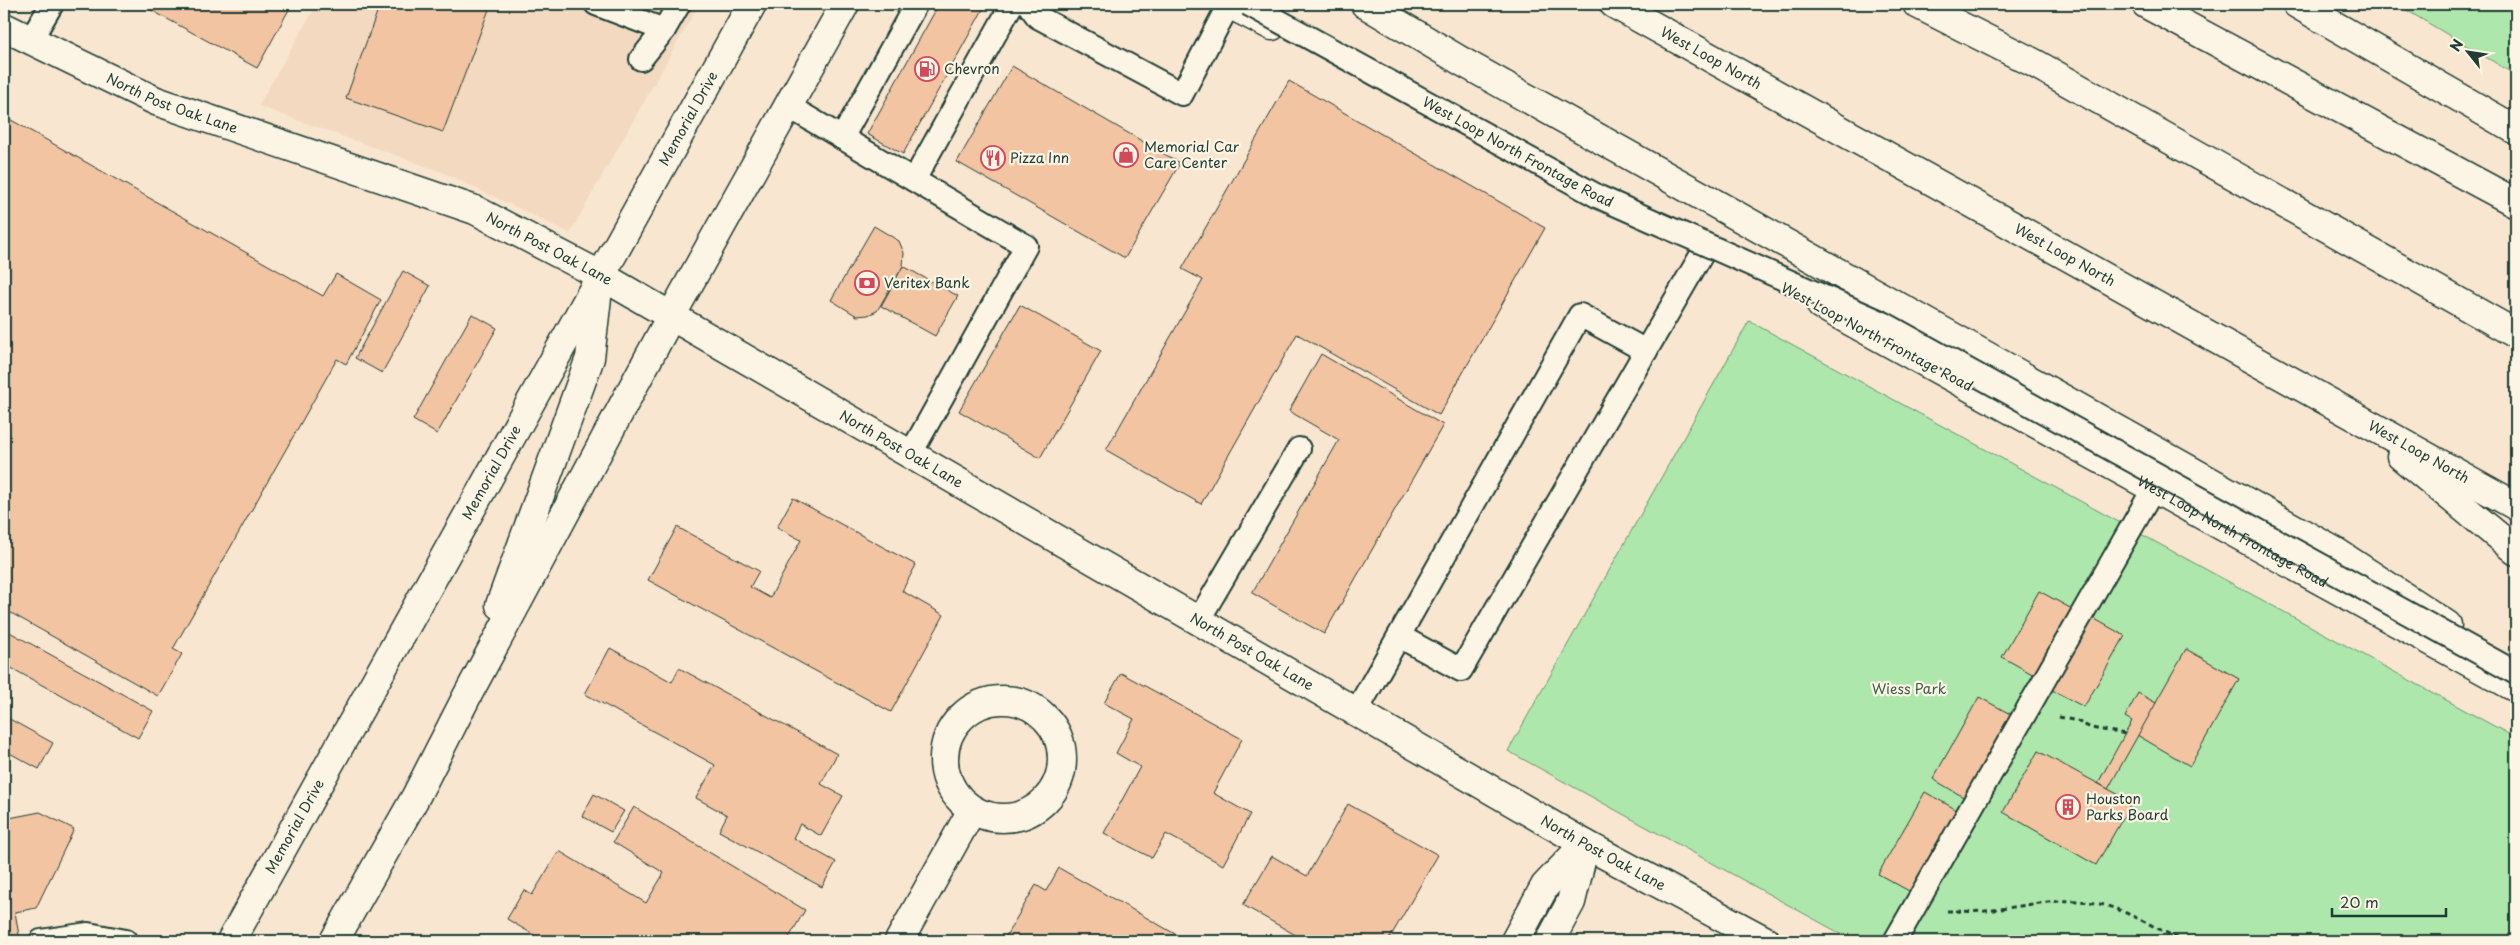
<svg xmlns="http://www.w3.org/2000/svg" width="2520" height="945" font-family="'Playpen Sans',sans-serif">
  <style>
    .built { fill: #f3d9c0 }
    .green { fill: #aee7ab; stroke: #669270 }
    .building { fill: #f2c4a2; stroke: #1f3d34 }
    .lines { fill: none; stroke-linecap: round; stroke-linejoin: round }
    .service-casing { stroke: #1f3d34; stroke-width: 26 }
    .minor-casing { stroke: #1f3d34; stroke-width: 31 }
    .tertiary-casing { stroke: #1f3d34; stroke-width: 31 }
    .secondary-casing { stroke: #1f3d34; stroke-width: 31 }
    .motorway-casing { stroke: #1f3d34; stroke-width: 31 }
    .path { stroke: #1f3d34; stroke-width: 3; stroke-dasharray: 5 4; stroke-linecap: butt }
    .service { stroke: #fcf5e5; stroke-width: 22 }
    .minor { stroke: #fcf5e5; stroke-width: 28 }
    .tertiary { stroke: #fcf5e5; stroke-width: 28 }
    .secondary { stroke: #fcf5e5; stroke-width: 28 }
    .motorway { stroke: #fcf5e5; stroke-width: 28 }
    .service-bridge-casing { stroke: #1f3d34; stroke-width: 26; stroke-linecap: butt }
    .service-bridge { stroke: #fcf5e5; stroke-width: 22 }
    .labels { text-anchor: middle; stroke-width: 4.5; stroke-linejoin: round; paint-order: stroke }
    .street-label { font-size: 14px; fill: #1f3d34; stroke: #fcf5e5 }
    .poi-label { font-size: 14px; fill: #1f3d34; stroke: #fcf5e5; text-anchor: start }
    .park-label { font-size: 14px; fill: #3c5f4c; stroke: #fcf5e5 }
  </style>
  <rect width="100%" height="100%" fill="#f9e6d1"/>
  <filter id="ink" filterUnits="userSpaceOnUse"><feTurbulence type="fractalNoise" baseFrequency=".02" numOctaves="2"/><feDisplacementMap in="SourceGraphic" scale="10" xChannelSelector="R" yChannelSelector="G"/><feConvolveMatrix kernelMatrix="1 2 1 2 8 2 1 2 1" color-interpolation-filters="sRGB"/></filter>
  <g filter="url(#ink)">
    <!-- built -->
    <polygon class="built" points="317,4 699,4 570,233 442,172 258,106"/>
    <!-- green -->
    <g class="green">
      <polygon points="2396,4 2516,4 2516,75"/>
      <polygon points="1749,321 2516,738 2516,941 1854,941 1508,751"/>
    </g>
    <!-- building -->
    <g class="building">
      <polygon points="140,4 292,4 257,68"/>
      <polygon points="380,4 491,4 443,132 346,98"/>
      <polygon points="939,4 986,4 903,154 867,134"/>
      <polygon points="1012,66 1180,163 1125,258 957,162"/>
      <polygon points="1289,81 1545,228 1439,415 1297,334 1201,504 1106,450 1203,280 1182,269"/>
      <polygon points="4,116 323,296 336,274 381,300 346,364 337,359 173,649 182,654 158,696 4,609"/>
      <polygon points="874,226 899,241 904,253 903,266 877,311 868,315 857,316 831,300"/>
      <polygon points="903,266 958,296 935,336 881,306"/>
      <polygon points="403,271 430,286 382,373 355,358"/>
      <polygon points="1020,305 1101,351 1040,458 959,411"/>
      <polygon points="472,314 497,328 437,434 413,420"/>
      <polygon points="1321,354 1443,425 1324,634 1252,593 1339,440 1289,411"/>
      <polygon points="793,498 916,565 902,591 944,615 891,712 648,580 677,527 759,571 750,587 770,598 801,540 777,527"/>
      <polygon points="2039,591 2072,609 2034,675 2002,657"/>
      <polygon points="2093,618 2125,636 2084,707 2052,690"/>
      <polygon points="4,629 153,711 138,738 4,664"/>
      <polygon points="610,648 672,682 679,668 837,754 821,784 843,796 821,836 800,824 793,838 836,862 822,887 719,831 727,815 696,798 715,765 585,694"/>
      <polygon points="2186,649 2239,679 2190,766 2137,735"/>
      <polygon points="1121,673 1242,739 1213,793 1250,814 1223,865 1166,834 1152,858 1104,833 1140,767 1116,753 1134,719 1104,703"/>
      <polygon points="2138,693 2156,703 2108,789 2098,783 2132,721 2125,717"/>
      <polygon points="1979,697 2012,715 1965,798 1933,779"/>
      <polygon points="4,716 53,743 39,769 4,750"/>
      <polygon points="2038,751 2132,802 2096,865 2003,812"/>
      <polygon points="1925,792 1957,810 1911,892 1878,874"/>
      <polygon points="594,794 624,811 611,832 582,816"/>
      <polygon points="1348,804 1438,855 1388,941 1306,941 1243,905 1272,856 1307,876"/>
      <polygon points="634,807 805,910 787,941 632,941 628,939 626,941 544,941 507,919 524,890 532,895 559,851 646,903 664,873 613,842"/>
      <polygon points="40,812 74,829 36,908 15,912 20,941 4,941 4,819"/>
      <polygon points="1059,868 1184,939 1183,941 1003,941 1036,885 1046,891"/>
    </g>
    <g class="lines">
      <defs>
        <g id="service">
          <polyline points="596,4 664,30"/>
          <polyline points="1028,4 1038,17 1182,94 1229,4"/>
          <polyline points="30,41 52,4"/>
          <polyline points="641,59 664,30 679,4"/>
          <polyline points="788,106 1026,246 910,455"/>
          <polyline points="842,138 916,4"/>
          <polyline points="914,180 1012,4"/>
          <polyline points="1198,621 1299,449"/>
          <polyline points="1399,636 1461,670 1706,247"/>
          <polyline points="1356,712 1580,315 1646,351"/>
          <polyline points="41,941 88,934 126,941"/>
          <polyline points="1895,941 2154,488"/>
        </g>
        <g id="minor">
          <circle cx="1003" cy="759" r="59"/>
          <polyline points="899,941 972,810"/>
          <polyline points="1515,941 1545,886 1585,844"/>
          <polyline points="1550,941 1571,902 1585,845"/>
        </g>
        <g id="tertiary">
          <path id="s1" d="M4,27L156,101L475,210L600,275L1585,844L1766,941"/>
        </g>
        <g id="secondary">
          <polyline points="1229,4 1272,26"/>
          <polyline points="2297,4 2516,130"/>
          <path id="s2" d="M1821,305L2516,688"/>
          <polyline points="500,605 590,358 598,289"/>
          <path id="s3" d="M231,941L752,4"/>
          <polyline points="334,941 415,798 467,696 670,318 845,4"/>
        </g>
        <g id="motorway">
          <polyline points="1365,4 1461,61 2336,552 2447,625"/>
          <path id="s4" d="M1614,4L2516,506"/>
          <polyline points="1917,4 2034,63 2516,334"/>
          <polyline points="2146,4 2516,203"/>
          <polyline points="2401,456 2516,551"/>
        </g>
      </defs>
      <!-- service casing -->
      <use href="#service" class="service-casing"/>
      <!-- minor casing -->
      <use href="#minor" class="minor-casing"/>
      <!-- tertiary casing -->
      <use href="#tertiary" class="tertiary-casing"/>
      <!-- secondary casing -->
      <use href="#secondary" class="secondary-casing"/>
      <!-- motorway casing -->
      <use href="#motorway" class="motorway-casing"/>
      <!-- path -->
      <g class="path">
        <polyline points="2059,717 2077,721 2091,728 2126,734"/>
        <path d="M1947,911C1960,911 1973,912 1985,911C2024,907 2062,895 2100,904C2130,911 2157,930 2185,941"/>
      </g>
      <!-- service -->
      <use href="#service" class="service"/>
      <!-- minor -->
      <use href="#minor" class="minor"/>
      <!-- tertiary -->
      <use href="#tertiary" class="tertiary"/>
      <!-- secondary -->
      <use href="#secondary" class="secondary"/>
      <!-- motorway -->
      <use href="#motorway" class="motorway"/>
      <defs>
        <g id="service-bridge">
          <path id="s5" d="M1248,4L1599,197L1883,323L2516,673"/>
        </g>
      </defs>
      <!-- service-bridge casing -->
      <use href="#service-bridge" class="service-bridge-casing"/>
      <!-- service-bridge -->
      <use href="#service-bridge" class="service-bridge"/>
    </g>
  </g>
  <!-- icons -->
  <defs>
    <symbol id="fuel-ring" viewBox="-11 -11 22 22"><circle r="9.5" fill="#fcf5e5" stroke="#d1495b" stroke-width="1.5"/><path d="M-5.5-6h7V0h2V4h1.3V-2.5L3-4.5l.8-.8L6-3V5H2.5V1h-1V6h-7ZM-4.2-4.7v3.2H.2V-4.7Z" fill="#d1495b"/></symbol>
    <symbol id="shop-ring" viewBox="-11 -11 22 22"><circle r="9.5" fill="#fcf5e5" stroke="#d1495b" stroke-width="1.5"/><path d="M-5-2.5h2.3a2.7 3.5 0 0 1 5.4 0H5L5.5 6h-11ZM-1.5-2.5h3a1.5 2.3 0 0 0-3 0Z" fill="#d1495b"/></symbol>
    <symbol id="restaurant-ring" viewBox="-11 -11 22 22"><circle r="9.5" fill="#fcf5e5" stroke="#d1495b" stroke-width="1.5"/><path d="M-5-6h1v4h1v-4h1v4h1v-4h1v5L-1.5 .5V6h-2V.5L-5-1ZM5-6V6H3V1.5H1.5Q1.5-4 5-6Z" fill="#d1495b"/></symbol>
    <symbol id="bank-ring" viewBox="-11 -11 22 22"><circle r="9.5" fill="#fcf5e5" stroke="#d1495b" stroke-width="1.5"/><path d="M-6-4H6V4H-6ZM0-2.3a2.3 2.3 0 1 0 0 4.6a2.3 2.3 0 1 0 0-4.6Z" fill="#d1495b"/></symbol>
    <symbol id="building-ring" viewBox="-11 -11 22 22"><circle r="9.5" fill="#fcf5e5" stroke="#d1495b" stroke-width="1.5"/><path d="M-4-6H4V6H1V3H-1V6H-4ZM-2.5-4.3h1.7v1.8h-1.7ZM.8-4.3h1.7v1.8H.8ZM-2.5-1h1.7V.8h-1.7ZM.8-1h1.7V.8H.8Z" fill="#d1495b"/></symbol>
  </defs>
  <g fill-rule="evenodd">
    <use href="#fuel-ring" x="913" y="55" width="28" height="28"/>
    <use href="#shop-ring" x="1112" y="141" width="28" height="28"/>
    <use href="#restaurant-ring" x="979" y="144" width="28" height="28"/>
    <use href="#bank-ring" x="853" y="269" width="28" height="28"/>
    <use href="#building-ring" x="2054" y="793" width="28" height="28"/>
  </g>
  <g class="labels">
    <!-- street labels -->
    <g class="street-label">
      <text dy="5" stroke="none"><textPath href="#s4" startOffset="111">West Loop North</textPath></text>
      <text dy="5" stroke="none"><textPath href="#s1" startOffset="185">North Post Oak Lane</textPath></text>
      <text dy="5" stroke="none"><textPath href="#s3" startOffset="941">Memorial Drive</textPath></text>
      <text dy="5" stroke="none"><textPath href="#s5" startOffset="308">West Loop North Frontage Road</textPath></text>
      <text dy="5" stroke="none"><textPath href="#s1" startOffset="590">North Post Oak Lane</textPath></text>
      <text dy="5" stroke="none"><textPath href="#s4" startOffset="516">West Loop North</textPath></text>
      <text transform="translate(1877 337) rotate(28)" y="5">West Loop North Frontage Road</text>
      <text dy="5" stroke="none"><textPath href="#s1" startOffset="995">North Post Oak Lane</textPath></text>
      <text dy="5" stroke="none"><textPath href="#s4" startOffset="921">West Loop North</textPath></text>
      <text dy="5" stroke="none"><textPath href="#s3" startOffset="536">Memorial Drive</textPath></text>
      <text dy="5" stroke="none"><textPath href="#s2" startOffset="470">West Loop North Frontage Road</textPath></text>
      <text dy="5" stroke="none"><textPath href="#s1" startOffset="1400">North Post Oak Lane</textPath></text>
      <text dy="5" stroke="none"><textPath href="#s3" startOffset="131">Memorial Drive</textPath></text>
      <text dy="5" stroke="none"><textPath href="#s1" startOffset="1805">North Post Oak Lane</textPath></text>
    </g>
    <!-- poi labels -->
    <g class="poi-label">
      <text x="944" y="74">Chevron</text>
      <text x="1144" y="152">Memorial Car<tspan x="1144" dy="16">Care Center</tspan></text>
      <text x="1010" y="163">Pizza Inn</text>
      <text x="884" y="288">Veritex Bank</text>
      <text x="2086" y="804">Houston<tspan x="2086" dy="16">Parks Board</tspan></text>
    </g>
    <!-- park labels -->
    <g class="park-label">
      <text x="1909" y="694">Wiess Park</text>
    </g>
  </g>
  <!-- margin -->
  <rect width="2520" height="945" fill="none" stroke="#fcf5e5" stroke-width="20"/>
  <rect x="10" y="10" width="2500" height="925" fill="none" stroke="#1f3d34" stroke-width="2" filter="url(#ink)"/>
  <!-- north arrow -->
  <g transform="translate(2468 52) rotate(300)" stroke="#fcf5e5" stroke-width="4" paint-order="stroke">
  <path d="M0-4L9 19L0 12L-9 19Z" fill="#1f3d34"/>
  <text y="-8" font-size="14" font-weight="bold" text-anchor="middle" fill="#1f3d34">N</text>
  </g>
  <!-- scale -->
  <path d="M2332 908v8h114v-8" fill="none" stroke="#1f3d34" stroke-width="2.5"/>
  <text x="2340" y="908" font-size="15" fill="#1f3d34" stroke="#fcf5e5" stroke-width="4" paint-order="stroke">20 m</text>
</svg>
